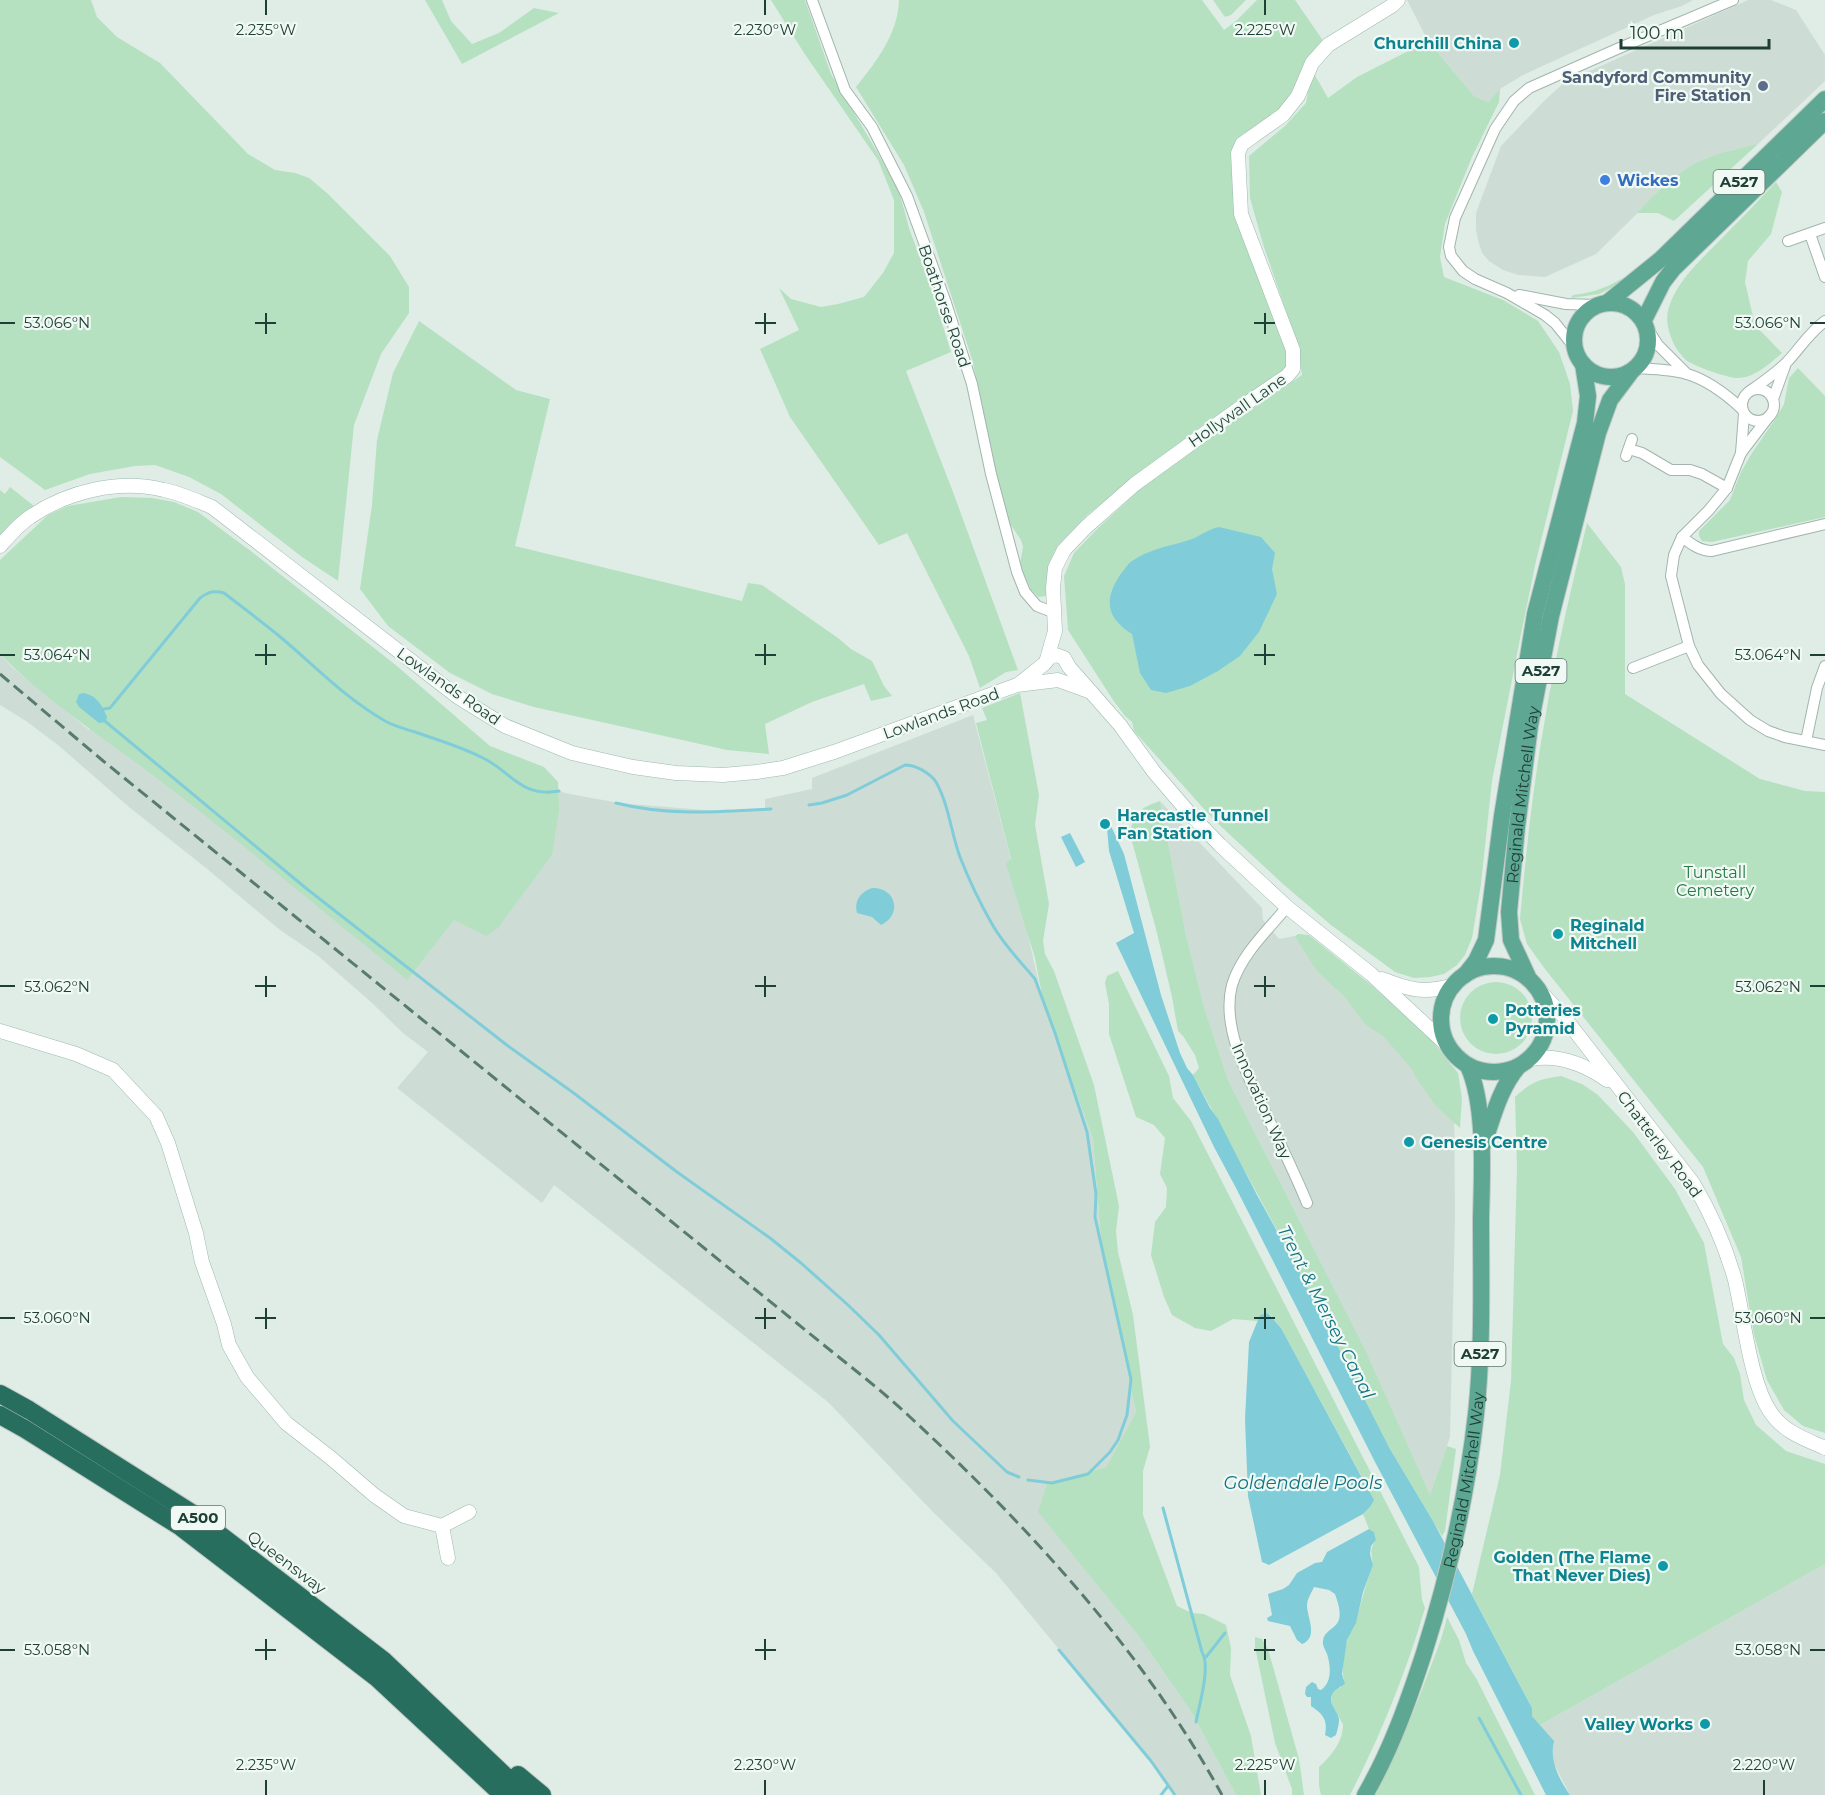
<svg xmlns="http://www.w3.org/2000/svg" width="1825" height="1795" font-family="Montserrat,sans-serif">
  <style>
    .built { fill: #cdddd5 }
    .green { fill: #b5e1c0 }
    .water { fill: #80cdd9 }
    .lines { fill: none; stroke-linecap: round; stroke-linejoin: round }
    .stream { stroke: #80cdd9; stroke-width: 3 }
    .street-casing { stroke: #a1b5ad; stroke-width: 12 }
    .secondary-casing { stroke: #9cbaaf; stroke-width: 15 }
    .primary-casing { stroke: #c0c9c6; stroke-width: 18 }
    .highway-casing { stroke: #c0c9c6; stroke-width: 20 }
    .street { stroke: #fff; stroke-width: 10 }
    .secondary { stroke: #fff; stroke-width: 14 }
    .primary { stroke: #5ea793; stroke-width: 16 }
    .highway { stroke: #276e5e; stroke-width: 18 }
    .rail { stroke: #587b71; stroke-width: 3; stroke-dasharray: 12 6; stroke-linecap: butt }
    .ticks { fill: none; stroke: #1e3f35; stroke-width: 2 }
    .culture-dot { fill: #0f9aa8; stroke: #f0f9f4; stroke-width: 2 }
    .service-dot { fill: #5c6f8a; stroke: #f0f9f4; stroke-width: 2 }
    .shop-dot { fill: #3f7fe0; stroke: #f0f9f4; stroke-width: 2 }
    .labels { text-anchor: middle; stroke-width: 4.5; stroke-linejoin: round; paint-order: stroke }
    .shield { fill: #f0f9f4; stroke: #5d776e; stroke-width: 1.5 }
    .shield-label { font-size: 15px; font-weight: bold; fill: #1e3f35 }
    .culture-label { font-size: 16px; font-weight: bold; fill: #0d838f; stroke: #f0f9f4; text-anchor: start }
    .service-label { font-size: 16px; font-weight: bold; fill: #4e5e75; stroke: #f0f9f4; text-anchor: end }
    .shop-label { font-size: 16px; font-weight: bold; fill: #366cbe; stroke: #f0f9f4; text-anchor: start }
    .street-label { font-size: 16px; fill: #1e3f35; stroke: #f0f9f4 }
    .park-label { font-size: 16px; fill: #247a43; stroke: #f0f9f4 }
    .water-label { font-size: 18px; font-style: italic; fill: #117282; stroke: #f0f9f4 }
    .ticks-label { font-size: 15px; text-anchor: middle; fill: #1e3f35; stroke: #f0f9f4; stroke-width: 4.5; stroke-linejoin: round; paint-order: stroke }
  </style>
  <rect width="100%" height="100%" fill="#dfede6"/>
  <!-- built -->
  <g class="built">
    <polygon points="1407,0 1693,0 1682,6 1654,15 1523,75 1500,89 1488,102 1474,96 1428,41"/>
    <polygon points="1748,0 1771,0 1796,10 1825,55 1825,81 1758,144 1728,151 1668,183 1596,254 1545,277 1518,275 1503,270 1489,261 1482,253 1479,244 1476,230 1476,213 1501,146 1545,100 1565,82"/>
    <polygon points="248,549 398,667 487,758 565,793 619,803 716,811 765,811 765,799 812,789 812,778 973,715 1011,860 1044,1006 1093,1139 1102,1253 1136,1412 1106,1467 1047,1483 1039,1512 1138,1635 1192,1713 1236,1795 1176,1795 1152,1762 996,1573 932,1511 828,1402 554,1185 542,1203 397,1088 428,1052 403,1033 371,1002 317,955 280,930 206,868 129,807 58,745 26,721 0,705 0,654 12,667 89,730"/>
    <polygon points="1160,801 1262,908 1263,920 1279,939 1295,936 1396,1021 1454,1090 1455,1218 1450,1437 1430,1496 1365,1349 1228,1080 1204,1007 1186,935"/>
    <polygon points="1825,1564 1825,1795 1570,1795 1554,1764 1540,1725"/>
  </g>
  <!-- green -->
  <g class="green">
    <polygon points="0,0 91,0 97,17 117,37 160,63 248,154 275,170 295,173 309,178 327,193 390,256 409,287 409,313 381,354 354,425 338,581 302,557 221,494 189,477 155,465 135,466 90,474 45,490 0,457"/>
    <polygon points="425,0 442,0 451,21 472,44 499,33 534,8 559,13 462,64"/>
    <polygon points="771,0 805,0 831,74 876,150 899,191 909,228 931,288 951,352 906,371 953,492 1018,670 1006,672 980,688 969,656 907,533 879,545 790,417 760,349 799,330 779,288 791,299 821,307 838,304 864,297 883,273 894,253 894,200 878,160 804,53"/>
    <path d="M899,0H1202L1224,30L1236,21L1257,0H1295L1324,42L1277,114L1250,131L1236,187L1290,358L1285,372L1210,420L1087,515L1058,545L1051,560L1047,577L1048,591L1046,596L1039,597L1031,590L1020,564L1023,547L1021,540L1008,521L994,463L972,359L924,212L904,165L856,87C876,62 898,34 899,0Z"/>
    <polygon points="1213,0 1246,0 1231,15 1225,17"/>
    <polygon points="1428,41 1474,96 1488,102 1500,89 1499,102 1472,157 1445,224 1440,257 1444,277 1503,300 1538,321 1559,352 1570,384 1573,411 1536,561 1520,639 1492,781 1481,884 1472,938 1465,955 1457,965 1444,974 1430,977 1414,978 1395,972 1331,925 1283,884 1214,820 1134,731 1132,722 1125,716 1113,700 1068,630 1064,576 1074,553 1098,528 1158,473 1302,375 1298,346 1263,244 1250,198 1249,156 1285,126 1306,103 1312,70 1328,98 1357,77"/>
    <path d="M1758,144L1674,221L1658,213H1637C1656,194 1678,170 1703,160C1721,152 1740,148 1758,144Z"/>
    <path d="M1776,182L1782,192L1771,234L1748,261L1745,282L1755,325L1782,353C1770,363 1756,377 1739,378C1730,379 1694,366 1687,361C1673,349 1663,325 1669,307C1678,279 1702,259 1722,238C1740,220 1758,201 1776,182Z"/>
    <path d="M1697,216L1625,281L1599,294L1571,298L1573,295C1624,291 1661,248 1697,216Z"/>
    <polygon points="419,321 516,390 550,399 515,546 742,601 748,583 762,585 838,638 851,649 872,661 884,686 892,696 871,701 864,684 812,702 765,724 769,754 727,750 534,707 492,694 450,673 388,626 360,589 372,505 377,440 393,373"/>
    <polygon points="1798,368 1825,396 1825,517 1712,542 1702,541 1699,536 1699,531 1730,500 1741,472 1752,453 1776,418 1784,404 1789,378"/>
    <polygon points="10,487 34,506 0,538 0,490 5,494"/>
    <path d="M121,497L152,498L174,502L198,512L248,549L398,667L490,746L544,767L558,782L559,810L552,855L498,928L486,936L454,920L407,980L376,954C302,895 230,833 154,776C102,737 46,701 0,654V560L48,515L68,506Z"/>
    <path d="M1587,523L1621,567L1625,584V694L1760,779L1805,791L1825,792V1433L1803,1426L1784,1410L1767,1380L1754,1335L1741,1257L1703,1167L1545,969L1527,944L1520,919C1526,852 1533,785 1545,719C1556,653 1571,588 1587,523Z"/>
    <polygon points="1020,693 1039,795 1035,825 1049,904 1043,941 1045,954 1054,971 1094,1085 1119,1206 1116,1231 1118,1252 1133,1315 1150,1447 1143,1471 1143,1515 1177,1606 1192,1613 1204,1614 1226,1625 1231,1648 1230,1675 1251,1736 1261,1795 1236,1795 1192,1713 1138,1635 1038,1512 1047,1483 1106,1467 1136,1412 1102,1253 1093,1139 1044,1006 1035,958 1006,864 1011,859 976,723 987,720 982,708"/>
    <path d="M1160,801L1186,935L1204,1007L1228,1080L1365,1349L1430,1495L1447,1446L1456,1449L1445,1531L1442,1536L1390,1449L1304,1280L1193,1075L1199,1068L1195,1055L1183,1036L1178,1031L1172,997L1157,933L1130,834C1134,812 1140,808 1160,801Z"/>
    <polygon points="1298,934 1309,935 1371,985 1430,1038 1458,1073 1462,1098 1460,1128 1435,1105 1415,1076 1412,1069 1383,1036 1365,1024 1344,996 1316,970 1295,936"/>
    <path d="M1118,971L1169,1076L1173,1098L1191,1121L1419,1567L1422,1600L1425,1608C1406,1673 1381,1734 1350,1795H1321L1319,1786V1767C1332,1755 1343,1742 1343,1724C1341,1722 1340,1719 1338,1715C1333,1706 1329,1703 1333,1691L1341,1687L1344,1679C1341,1672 1345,1646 1348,1638C1351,1632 1355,1627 1356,1621C1361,1603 1365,1587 1371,1570C1376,1558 1366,1553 1376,1540L1374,1532L1369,1529L1363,1514L1370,1507L1368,1488L1281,1328L1269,1313L1260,1315L1257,1321L1233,1319L1211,1331L1195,1328L1172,1315L1164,1297L1151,1255L1155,1222L1166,1207L1167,1188L1160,1174L1165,1138L1154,1125L1136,1117L1109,1034V1004L1105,983L1107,976Z"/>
    <circle cx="1496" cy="1018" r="36"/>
    <path d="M1561,1076L1582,1084L1598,1095L1633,1132L1675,1189L1704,1243L1723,1344L1734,1358L1740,1374L1744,1400L1756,1425L1786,1451L1825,1464V1564L1540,1725L1532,1716V1708L1472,1594L1500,1475L1511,1381L1517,1167L1515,1097C1531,1082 1539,1079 1561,1076Z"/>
    <path d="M1447,1617L1459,1640L1466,1663L1476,1678L1535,1795H1374C1395,1758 1411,1719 1426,1679C1434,1657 1442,1640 1447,1617Z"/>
    <polygon points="1255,1637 1262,1639 1268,1649 1299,1759 1304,1795 1292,1795 1292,1789 1275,1743 1255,1647"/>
  </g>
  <!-- water -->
  <g class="water">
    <path d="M1219,527L1261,537L1275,553L1272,569L1277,594L1259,632L1240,656L1218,671L1190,686L1166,693L1151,690L1140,673L1132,634C1107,618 1103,601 1120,575C1124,571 1127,564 1132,561C1149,549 1170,546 1189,540C1200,537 1205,530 1219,527Z"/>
    <path d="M84,693C97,696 102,705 107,717L106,722L99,723L79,707L76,702L79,694Z"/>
    <path d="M1111,826L1124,854L1161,995L1180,1053L1187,1068L1193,1075L1210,1108L1218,1119L1257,1195L1304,1280L1390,1449L1433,1521L1532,1708V1716L1554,1741C1549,1760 1559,1779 1570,1795H1546L1473,1651L1466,1634L1375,1462L1236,1188L1214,1147L1116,943L1134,933L1109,851L1107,828Z"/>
    <polygon points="1070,833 1085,862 1076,867 1061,837"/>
    <path d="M872,888C896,887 903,915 881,925L872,917L857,913C854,901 860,892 872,888Z"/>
    <polygon points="1268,1313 1281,1328 1374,1500 1370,1507 1363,1514 1269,1565 1262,1562 1248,1496 1245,1419 1249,1342 1260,1315"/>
    <path d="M1369,1529L1374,1532L1376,1540L1371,1546L1370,1554L1373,1565L1363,1592L1356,1623L1347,1640L1342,1674L1345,1684C1341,1687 1335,1689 1333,1693C1326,1704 1340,1712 1339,1721C1339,1725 1337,1731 1336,1735L1331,1738L1325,1735C1328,1720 1323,1714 1311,1706V1697H1307L1305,1694L1306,1687L1312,1682L1316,1684L1318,1689L1321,1690C1332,1683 1331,1666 1327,1654C1326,1651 1322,1645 1323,1641C1323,1632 1334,1629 1338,1622C1342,1613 1338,1603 1335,1594L1329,1590L1314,1587C1312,1592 1307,1599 1307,1605C1307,1618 1319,1637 1302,1644L1297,1640L1290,1626L1268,1621L1267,1618L1272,1615L1268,1594L1283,1589L1289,1585L1297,1573L1315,1563L1322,1562L1327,1552Z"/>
  </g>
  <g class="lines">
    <!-- stream -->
    <g class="stream">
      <path d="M104,709L110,708L200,598C208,592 214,590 224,593C242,607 261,621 278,635C313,664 345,698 385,721C394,726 405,729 415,732C438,740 462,747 483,758C512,772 521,798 559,791"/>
      <polyline points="106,722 307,889 508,1046 575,1094 677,1172 770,1238 801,1263 848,1305 879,1335 953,1421 1007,1472 1019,1477"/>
      <path d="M616,803C667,816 719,812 771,809"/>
      <path d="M809,805L822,803L847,795L905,765C916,765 930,773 936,782C949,805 951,833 960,857C969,880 980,903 992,924C1003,944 1020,961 1035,979L1055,1033L1087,1132L1096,1194L1095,1217L1131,1379L1127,1415L1118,1440L1110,1452L1088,1474L1052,1483L1028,1480"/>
      <path d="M1163,1508L1202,1652C1211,1666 1199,1706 1196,1722"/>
      <polyline points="1059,1650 1151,1761 1175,1795"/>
      <polyline points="1206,1657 1225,1633"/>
      <polyline points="1479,1718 1521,1795"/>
      <polyline points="1161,1795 1168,1786"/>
    </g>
    <defs>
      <g id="street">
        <polyline points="812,0 845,90 872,127 907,196 946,303 972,384 991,474 1017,572 1025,592 1037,606 1055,613"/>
        <polyline points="1810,234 1825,277"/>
        <polyline points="1788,241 1825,228"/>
        <polyline points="1519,295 1566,304 1596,305"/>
        <polyline points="1647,328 1658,345 1687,374"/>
        <polyline points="1575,348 1555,323 1545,315 1507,293 1475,279 1463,271 1451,256 1449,247 1455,218 1495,129 1514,101 1529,88 1617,49 1733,0"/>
        <path d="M1635,368C1652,369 1671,369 1687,374C1707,380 1727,395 1742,409"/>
        <circle cx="1758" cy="405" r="16"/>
        <path d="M1750,391C1763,382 1776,373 1787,362C1801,347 1808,334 1825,321"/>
        <polyline points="1773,399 1785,366"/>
        <polyline points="1770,415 1741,453 1727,488 1709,510 1682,537 1674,555 1671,576 1689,646 1698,665 1721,694 1750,720 1768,731 1785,737 1825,745"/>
        <polyline points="1629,449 1642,453 1671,470 1690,470 1702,474 1727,488"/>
        <polyline points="1741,453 1744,414"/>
        <polyline points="1626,456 1632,439"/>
        <path d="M1682,537C1691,544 1700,551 1712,551L1825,524"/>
        <polyline points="1633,668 1689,646"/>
        <polyline points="1806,741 1817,688 1825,666"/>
        <path d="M1287,907C1267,931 1241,955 1232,985C1220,1030 1252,1084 1271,1124C1283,1150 1296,1176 1307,1203"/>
      </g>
      <g id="secondary">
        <path d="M0,546C9,536 19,524 30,517C68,491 119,479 164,490C180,493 197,501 212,507L458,697L505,726L572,753L633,767L676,773L723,775L756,772L783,768L834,752L1017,685L1058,680L1091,692"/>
        <polyline points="1047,659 1055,631 1053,588 1055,568 1064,550 1086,527 1135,484 1244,405 1287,376 1293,369 1293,350 1241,214 1238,153 1242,144 1283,115 1298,96 1312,63 1328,45 1393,5 1398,0"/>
        <polyline points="1019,684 1044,664 1050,657 1056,655 1064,658 1069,667 1120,725 1154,772 1190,814 1220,845 1287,907 1371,974 1449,1047"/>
        <path d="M1382,979C1410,990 1424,994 1454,985"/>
        <path d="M1538,989L1564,1017L1693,1183C1712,1215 1725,1244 1735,1280C1744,1318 1750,1383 1771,1413C1784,1432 1805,1439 1825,1448"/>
        <polyline points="0,1031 76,1054 113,1070 156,1116 168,1143 196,1233 202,1262 224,1324 229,1345 247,1377 286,1423 331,1458 374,1495 404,1516 442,1526 469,1512"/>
        <path d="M1531,1059C1559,1054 1584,1064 1607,1080"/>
        <polyline points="442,1526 448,1558"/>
      </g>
      <g id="primary">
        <polyline points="1608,302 1661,259 1825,99"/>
        <circle cx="1611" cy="340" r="37"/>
        <polyline points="1644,320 1663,282 1673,269 1825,121"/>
        <circle cx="1494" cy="1019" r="53"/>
        <polyline points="1465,975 1476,961 1486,940 1502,816 1535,614 1585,423 1588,396 1583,364"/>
        <path id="s1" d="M1529,979L1511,940L1509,912L1517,827L1530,726L1551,616L1598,433L1610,400L1631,372"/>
        <path d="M1484,1143C1493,1117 1500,1088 1518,1067"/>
        <path id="s2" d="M1365,1795C1391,1750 1408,1702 1424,1653C1449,1574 1467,1495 1476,1414C1483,1349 1481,1283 1481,1218C1482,1175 1486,1105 1468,1066"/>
      </g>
      <g id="highway">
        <polyline points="0,1394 29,1410 190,1512 384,1661 525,1795"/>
        <polyline points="0,1415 25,1429 181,1527 376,1677 503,1795"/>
        <polyline points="518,1775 542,1795"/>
      </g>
    </defs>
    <!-- street casing -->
    <use href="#street" class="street-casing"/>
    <!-- secondary casing -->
    <use href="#secondary" class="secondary-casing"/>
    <!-- primary casing -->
    <use href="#primary" class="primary-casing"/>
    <!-- highway casing -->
    <use href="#highway" class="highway-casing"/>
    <!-- street -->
    <use href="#street" class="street"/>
    <!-- secondary -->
    <use href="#secondary" class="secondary"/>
    <!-- primary -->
    <use href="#primary" class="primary"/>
    <!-- highway -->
    <use href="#highway" class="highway"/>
    <!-- rail -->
    <path class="rail" d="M0,674L102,760L809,1333C843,1361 878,1387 910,1417C1029,1527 1144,1652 1222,1795"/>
  </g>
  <!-- ticks -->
  <path class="ticks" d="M266,0V15M765,0V15M1265,0V15M266,313V334M765,313V334M1265,313V334M0,323H15M255,323H276M755,323H776M1254,323H1275M1810,323H1825M266,644V665M765,644V665M1265,644V665M0,655H15M255,655H276M755,655H776M1254,655H1275M1810,655H1825M266,976V997M765,976V997M1265,976V997M0,986H15M255,986H276M755,986H776M1254,986H1275M1810,986H1825M266,1308V1329M765,1308V1329M1265,1308V1329M0,1318H15M255,1318H276M755,1318H776M1254,1318H1275M1810,1318H1825M266,1639V1660M765,1639V1660M1265,1639V1660M0,1650H15M255,1650H276M755,1650H776M1254,1650H1275M1810,1650H1825M266,1780V1795M765,1780V1795M1265,1780V1795M1764,1780V1795"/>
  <!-- markers -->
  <g class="culture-dot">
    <circle cx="1514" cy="43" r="6"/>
    <circle cx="1105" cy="824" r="6"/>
    <circle cx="1558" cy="934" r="6"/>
    <circle cx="1493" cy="1019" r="6"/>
    <circle cx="1409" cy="1142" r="6"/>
    <circle cx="1663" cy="1566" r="6"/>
    <circle cx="1705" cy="1724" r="6"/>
  </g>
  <circle class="service-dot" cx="1763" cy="86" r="6"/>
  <circle class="shop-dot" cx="1605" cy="180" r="6"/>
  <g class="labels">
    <!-- shield labels -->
    <g class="shield">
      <rect x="1713.5" y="170" width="51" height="24" rx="4.5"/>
      <rect x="1515.5" y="659" width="51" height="24" rx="4.5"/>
      <rect x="1454.5" y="1342" width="51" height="24" rx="4.5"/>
      <rect x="171" y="1506" width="54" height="24" rx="4.5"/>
    </g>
    <g class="shield-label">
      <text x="1739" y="187">A527</text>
      <text x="1541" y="676">A527</text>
      <text x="1480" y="1359">A527</text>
      <text x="198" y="1523">A500</text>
    </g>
    <!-- culture labels -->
    <g class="culture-label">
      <text x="1502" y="49" text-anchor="end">Churchill China</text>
      <text x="1117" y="821">Harecastle Tunnel<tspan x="1117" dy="18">Fan Station</tspan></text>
      <text x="1570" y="931">Reginald<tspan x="1570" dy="18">Mitchell</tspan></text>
      <text x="1505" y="1016">Potteries<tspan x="1505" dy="18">Pyramid</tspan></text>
      <text x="1421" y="1148">Genesis Centre</text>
      <text x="1651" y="1563" text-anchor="end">Golden (The Flame<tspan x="1651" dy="18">That Never Dies)</tspan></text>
      <text x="1693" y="1730" text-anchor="end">Valley Works</text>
    </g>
    <!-- service labels -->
    <g class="service-label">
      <text x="1751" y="83">Sandyford Community<tspan x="1751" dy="18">Fire Station</tspan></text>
    </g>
    <!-- shop labels -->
    <g class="shop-label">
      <text x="1617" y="186">Wickes</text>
    </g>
    <!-- street labels -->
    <g class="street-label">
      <text transform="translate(945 306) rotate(71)" y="6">Boathorse Road</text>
      <text transform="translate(1237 410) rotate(-35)" y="6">Hollywall Lane</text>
      <text transform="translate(449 686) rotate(35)" y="6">Lowlands Road</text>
      <text transform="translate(941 713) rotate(-20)" y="6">Lowlands Road</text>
      <text dy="6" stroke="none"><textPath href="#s1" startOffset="189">Reginald Mitchell Way</textPath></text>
      <text transform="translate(1262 1101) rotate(66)" y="6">Innovation Way</text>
      <text transform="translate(1660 1144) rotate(53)" y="6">Chatterley Road</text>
      <text dy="6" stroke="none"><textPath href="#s2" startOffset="332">Reginald Mitchell Way</textPath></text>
      <text transform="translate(287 1562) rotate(37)" y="6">Queensway</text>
    </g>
    <!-- park labels -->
    <g class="park-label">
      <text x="1715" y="878">Tunstall<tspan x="1715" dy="18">Cemetery</tspan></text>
    </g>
    <!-- water labels -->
    <g class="water-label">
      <text transform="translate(1326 1312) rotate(63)" y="6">Trent &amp; Mersey Canal</text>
      <text x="1303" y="1489">Goldendale Pools</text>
    </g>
  </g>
  <g class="ticks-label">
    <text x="266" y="35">2.235°W</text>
    <text x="765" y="35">2.230°W</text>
    <text x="1265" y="35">2.225°W</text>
    <text x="57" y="328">53.066°N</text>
    <text x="1768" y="328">53.066°N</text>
    <text x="57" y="660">53.064°N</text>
    <text x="1768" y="660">53.064°N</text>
    <text x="57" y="992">53.062°N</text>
    <text x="1768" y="992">53.062°N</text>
    <text x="57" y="1323">53.060°N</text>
    <text x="1768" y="1323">53.060°N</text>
    <text x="57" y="1655">53.058°N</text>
    <text x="1768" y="1655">53.058°N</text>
    <text x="266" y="1770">2.235°W</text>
    <text x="765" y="1770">2.230°W</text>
    <text x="1265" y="1770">2.225°W</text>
    <text x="1764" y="1770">2.220°W</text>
  </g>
  <!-- scale -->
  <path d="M1621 39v9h148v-9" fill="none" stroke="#1e3f35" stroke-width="3"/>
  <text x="1630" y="39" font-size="18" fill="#1e3f35" stroke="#f0f9f4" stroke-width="4.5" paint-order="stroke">100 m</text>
</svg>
